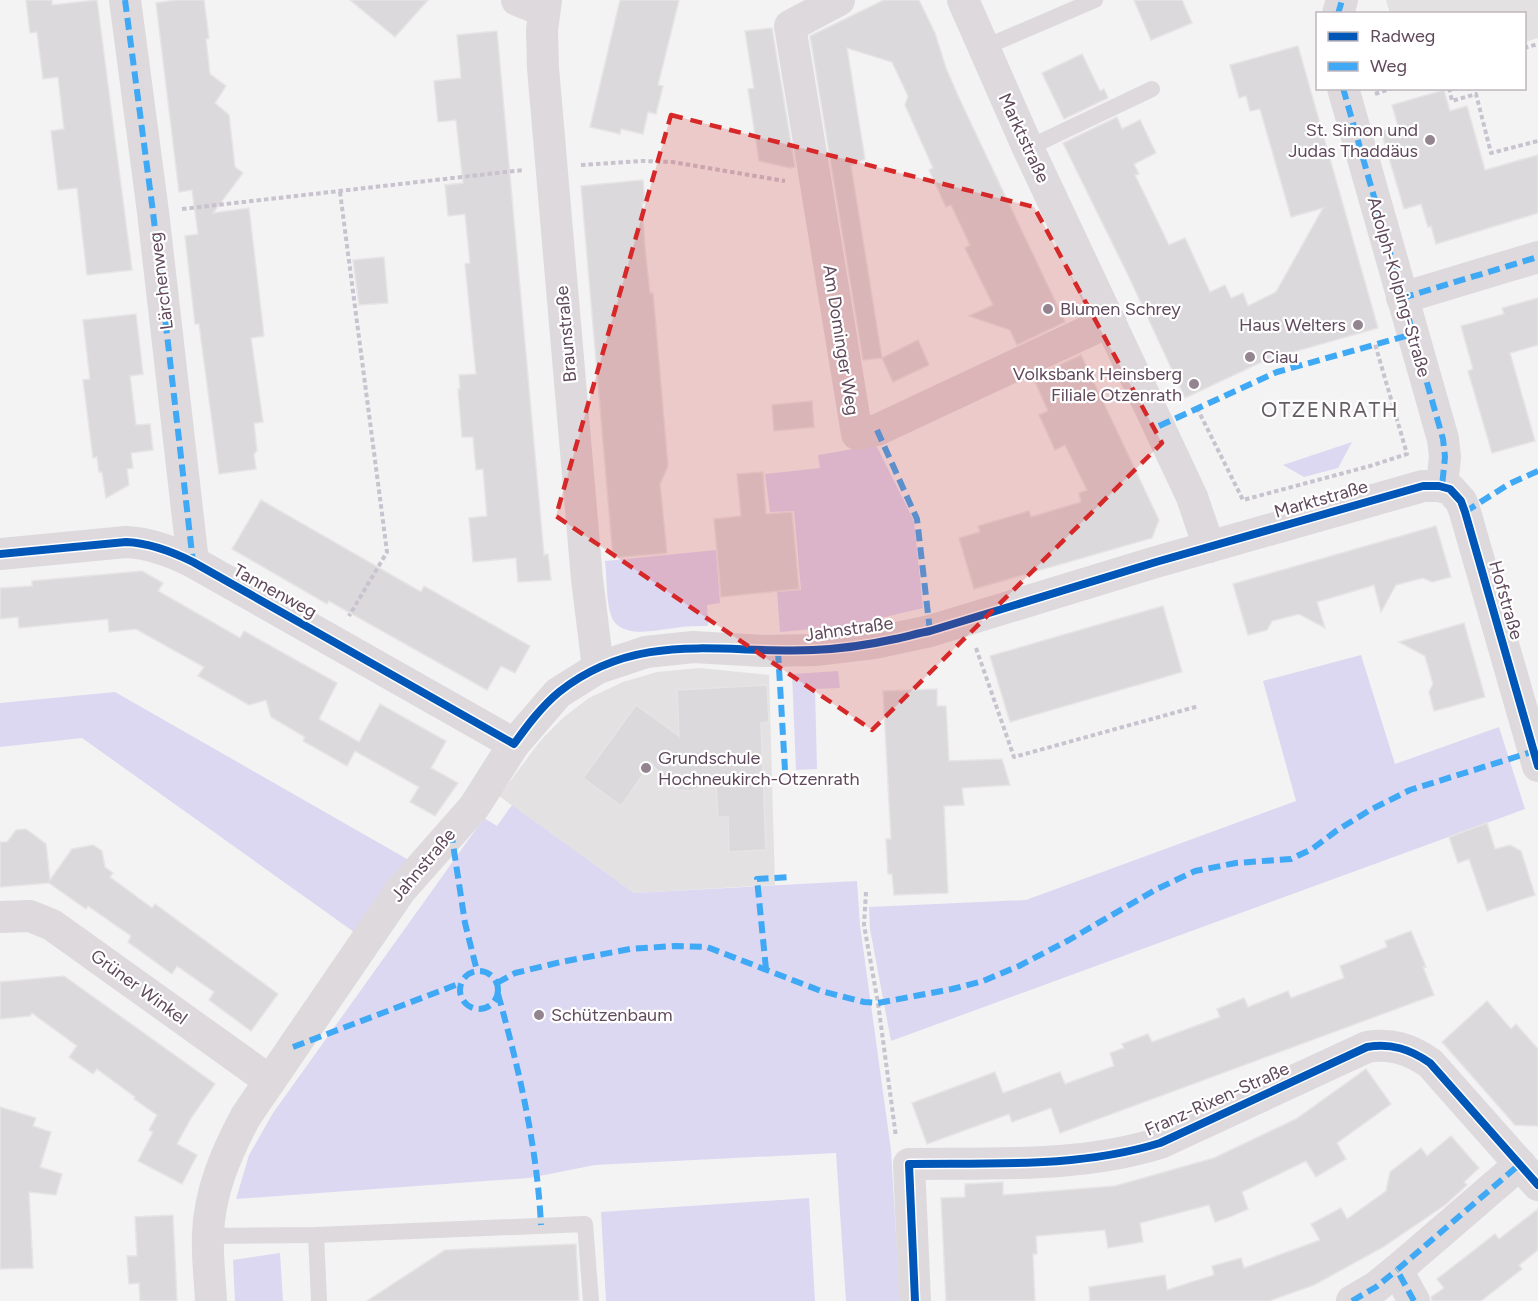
<svg xmlns="http://www.w3.org/2000/svg" width="1538" height="1301" font-family="Figtree,sans-serif">
  <style>
    .education { fill: #e3e1e1 }
    .green { fill: #dcd8f2 }
    .building { fill: #dbd9db; stroke: #e6e4e5; stroke-width: 1.5 }
    .lines { fill: none; stroke-linecap: round; stroke-linejoin: round }
    .path { stroke: #c8c3cf; stroke-width: 4; stroke-dasharray: 4.5 3; stroke-linecap: butt }
    .service { stroke: #ddd9dc; stroke-width: 16 }
    .minor { stroke: #ddd9dc; stroke-width: 32 }
    .quiet { stroke: #3fa9f5; stroke-width: 6; stroke-dasharray: 12 6; stroke-linecap: butt }
    .cycleway-casing { stroke: #fff; stroke-width: 11 }
    .cycleway { stroke: #0057b8; stroke-width: 8 }
    .marked { fill: #d62828; fill-opacity: 0.2; stroke: #d62828; stroke-width: 4.5; stroke-dasharray: 12 8; stroke-linejoin: round }
    .poi-dot { fill: #938490; stroke: #fff; stroke-width: 2 }
    .labels { text-anchor: middle; stroke-width: 4.5; stroke-linejoin: round; paint-order: stroke }
    .poi-label { font-size: 18px; fill: #60495b; stroke: #fff; text-anchor: start }
    .street-label { font-size: 18px; fill: #60495b; stroke: #fff }
    .quarter-label { font-size: 21px; letter-spacing: 1.5px; fill: #675e65; stroke: #fff }
  </style>
  <rect width="100%" height="100%" fill="#f3f3f3"/>
  <!-- education -->
  <g class="education">
    <polygon points="1386,0 1538,0 1538,38 1525,42 1524,14 1390,13"/>
    <polygon points="700,668 769,675 775,885 634,893 499,796 541,740 564,717 589,698 623,682 657,672"/>
  </g>
  <!-- green -->
  <g class="green">
    <polygon points="1352,442 1338,468 1304,477 1283,465"/>
    <polygon points="876,445 914,521 923,608 847,626 780,632 777,592 801,590 794,511 770,512 765,474 820,468 818,455"/>
    <path d="M716,550L720,603L707,605L708,626C697,626 686,626 675,628C654,630 617,641 610,612C606,596 607,578 605,561Z"/>
    <polygon points="1361,655 1395,764 1499,727 1525,809 891,1041 870,929 869,907 1026,900 1296,801 1263,681"/>
    <polygon points="838,671 840,688 815,689 817,769 796,770 792,674"/>
    <polygon points="115,692 407,859 354,932 82,738 0,747 0,703"/>
    <polygon points="512,805 634,893 857,881 860,925 891,1150 900,1301 846,1301 836,1153 595,1165 529,1178 236,1199 249,1155 273,1113 484,818 497,826"/>
    <polygon points="809,1198 815,1301 606,1301 601,1212"/>
    <polygon points="280,1253 283,1301 235,1301 233,1260"/>
  </g>
  <!-- building -->
  <g class="building">
    <polygon points="26,0 52,0 52,5 97,0 132,270 87,275 77,188 58,190 51,131 64,129 58,77 43,79 37,32 30,33"/>
    <polygon points="176,0 204,0 209,38 206,39 210,74 226,86 215,103 229,115 235,167 243,173 213,213 249,208 264,336 251,338 263,422 254,423 257,451 254,454 256,469 219,474 199,324 195,324 185,236 198,234 192,190 179,192 156,3"/>
    <polygon points="350,0 428,0 395,37"/>
    <polygon points="620,0 679,0 658,85 663,86 656,114 648,112 643,134 621,129 620,134 590,127"/>
    <polygon points="884,0 919,0 935,33 946,68 959,98 1065,322 1017,345 1010,330 969,316 993,305 965,248 970,245 951,205 946,207 929,170 933,168 905,105 908,96 892,62 847,48 865,159 851,166 882,358 863,360 810,36"/>
    <polygon points="1134,0 1182,0 1192,23 1151,40"/>
    <polygon points="772,28 795,167 790,168 759,161 748,89 754,88 745,31"/>
    <polygon points="497,31 544,555 548,554 551,580 518,582 516,558 473,562 469,518 487,516 483,469 476,470 473,437 462,437 458,389 460,389 459,375 476,374 465,264 470,263 465,214 448,216 445,185 463,183 456,120 438,122 434,81 461,78 457,35"/>
    <polygon points="1298,46 1378,328 1268,359 1185,398 1129,277 1063,143 1117,117 1122,129 1140,120 1156,153 1134,164 1139,174 1135,175 1169,245 1185,238 1210,292 1225,285 1231,298 1243,293 1248,306 1276,292 1323,208 1291,217 1260,109 1250,111 1246,96 1239,98 1230,65"/>
    <polygon points="1082,54 1100,91 1104,89 1108,98 1064,119 1042,73"/>
    <polygon points="1444,90 1450,111 1467,106 1485,170 1538,155 1538,213 1436,244 1431,226 1428,227 1421,204 1404,209 1381,131 1398,126 1392,105"/>
    <polygon points="643,180 645,203 642,203 645,248 650,293 653,293 668,466 660,484 667,553 613,558 581,186"/>
    <polygon points="384,257 388,303 359,305 353,260"/>
    <polygon points="1538,298 1538,345 1510,353 1535,441 1492,453 1468,371 1473,369 1461,326 1504,314 1502,308"/>
    <polygon points="136,314 143,374 130,376 136,425 150,424 153,450 131,453 133,468 127,469 129,485 106,498 102,472 99,472 97,457 93,458 83,380 90,379 83,320"/>
    <polygon points="918,340 929,365 893,382 882,358"/>
    <polygon points="1081,355 1159,520 1152,538 974,589 959,538 980,532 978,526 1029,511 1031,517 1081,502 1079,493 1087,490 1065,445 1055,450 1039,415 1048,411 1033,377"/>
    <polygon points="812,401 814,427 774,431 772,405"/>
    <polygon points="763,472 766,514 792,512 799,589 721,597 714,519 741,516 737,474"/>
    <polygon points="261,500 421,592 424,586 530,646 515,673 501,666 487,690 329,601 327,604 232,549"/>
    <polygon points="1436,526 1451,577 1432,582 1423,578 1396,585 1381,612 1374,585 1317,602 1325,628 1299,614 1272,621 1267,630 1248,635 1233,584"/>
    <polygon points="142,571 163,583 158,591 240,638 244,631 337,683 319,719 359,742 380,704 446,741 431,768 458,783 435,816 410,802 419,787 355,751 347,766 303,741 305,737 271,717 266,700 249,705 198,676 204,667 136,629 109,632 108,619 19,628 18,617 0,619 0,588 32,586 32,581"/>
    <polygon points="1163,606 1182,672 1010,722 990,656"/>
    <polygon points="1464,623 1485,697 1434,711 1429,692 1433,684 1425,656 1399,642"/>
    <polygon points="767,685 769,722 761,723 766,850 729,852 728,817 718,817 716,782 690,791 679,790 669,784 651,763 621,806 583,778 636,705 679,736 677,690"/>
    <polygon points="937,689 937,706 946,706 949,761 1002,759 1010,785 962,788 964,805 944,806 948,893 894,895 892,874 888,874 886,839 891,839 883,691"/>
    <polygon points="1487,823 1495,849 1510,845 1521,851 1535,895 1487,911 1469,859 1458,863 1449,837"/>
    <polygon points="26,829 46,844 50,880 72,849 93,845 102,851 105,867 113,873 110,877 152,908 155,904 278,994 251,1031 209,1000 214,992 177,966 172,974 128,942 131,936 88,906 86,909 49,883 0,887 0,842 7,842 16,830"/>
    <polygon points="1411,931 1426,967 1423,967 1434,995 1060,1133 1051,1108 1012,1122 1009,1114 927,1144 912,1103 995,1072 1003,1093 1060,1072 1065,1084 1114,1066 1110,1053 1124,1048 1122,1044 1148,1034 1152,1042 1220,1017 1217,1009 1244,998 1248,1007 1288,991 1291,998 1344,978 1340,966 1387,947 1385,941"/>
    <polygon points="64,976 215,1084 191,1118 177,1144 197,1155 182,1184 138,1161 153,1132 149,1130 157,1115 134,1099 135,1097 97,1069 93,1074 69,1057 77,1046 32,1013 30,1016 0,1019 0,982"/>
    <polygon points="1487,1001 1511,1029 1516,1024 1538,1049 1538,1126 1515,1125 1442,1042"/>
    <polygon points="1366,1069 1391,1104 1337,1143 1346,1159 1316,1177 1306,1161 1242,1192 1248,1209 1232,1216 1215,1222 1209,1205 1140,1223 1143,1242 1108,1248 1105,1230 1036,1236 1037,1254 1033,1254 1035,1301 946,1301 941,1198 965,1197 965,1184 1003,1182 1003,1195 1115,1186 1214,1158 1296,1119"/>
    <polygon points="0,1107 36,1118 33,1126 51,1132 40,1167 62,1174 56,1195 29,1192 33,1268 0,1269"/>
    <polygon points="1451,1136 1479,1168 1464,1182 1467,1185 1445,1205 1383,1247 1314,1285 1269,1301 1090,1301 1089,1287 1165,1275 1167,1290 1214,1275 1212,1266 1241,1258 1244,1268 1320,1240 1311,1224 1341,1208 1347,1219 1386,1191 1390,1172 1421,1148 1427,1156"/>
    <polygon points="1538,1209 1538,1250 1519,1265 1522,1269 1481,1301 1432,1301 1431,1297 1444,1288 1437,1279 1495,1234 1499,1239"/>
    <polygon points="173,1215 177,1301 140,1301 139,1283 129,1284 127,1256 137,1256 135,1217"/>
    <polygon points="576,1244 579,1301 367,1301 445,1250"/>
  </g>
  <g class="lines">
    <!-- path -->
    <g class="path">
      <polyline points="1524,48 1538,44"/>
      <polyline points="1449,88 1452,101 1476,94 1491,153 1538,141"/>
      <polyline points="1375,94 1392,88"/>
      <polyline points="581,165 642,161 672,162 785,181"/>
      <polyline points="340,192 387,552 349,616"/>
      <polyline points="182,209 523,170"/>
      <polyline points="1197,408 1243,500 1370,466 1407,454 1375,344"/>
      <polyline points="976,648 1014,757 1199,706"/>
      <polyline points="866,892 864,925 878,1003 896,1137"/>
    </g>
    <!-- service -->
    <g class="service">
      <polyline points="983,48 1095,0"/>
      <polyline points="1028,148 1152,89"/>
      <polyline points="316,1235 319,1301"/>
      <polyline points="208,1236 316,1235 585,1224 591,1301"/>
    </g>
    <!-- minor -->
    <g class="minor">
      <polyline points="125,0 153,212 193,562"/>
      <polyline points="517,0 544,11"/>
      <polyline points="546,0 542,30 543,68 587,579 598,668"/>
      <polyline points="839,0 790,26 857,434 877,430 1110,321"/>
      <polyline points="963,0 1028,148 1192,497 1209,547"/>
      <polyline points="1338,14 1342,0"/>
      <polyline points="1343,88 1443,439 1445,457 1442,486"/>
      <polyline points="1402,298 1538,257"/>
      <path d="M0,554L126,542C150,543 171,551 193,562L514,744"/>
      <polyline points="0,917 30,916 52,925 270,1081"/>
      <path d="M211,1301C210,1279 207,1257 208,1235C209,1193 226,1153 246,1116L400,891L474,807L514,744L558,693L598,668L646,652L693,647L764,651L815,650L874,643L930,631L1156,562L1423,486H1439L1450,489L1461,501L1465,512L1538,766"/>
      <path d="M915,1301L909,1164C993,1163 1079,1168 1160,1143L1367,1047C1391,1043 1410,1049 1430,1063L1538,1185"/>
      <polyline points="1352,1301 1376,1287 1397,1270"/>
      <polyline points="1414,1301 1397,1270 1520,1164"/>
    </g>
    <!-- quiet -->
    <g class="quiet">
      <polyline points="125,0 153,212 193,562"/>
      <polyline points="1338,14 1342,0"/>
      <polyline points="1343,88 1443,439 1445,457 1442,486"/>
      <polyline points="1402,298 1538,257"/>
      <polyline points="1159,426 1277,372 1413,334"/>
      <polyline points="877,430 917,519 930,631"/>
      <polyline points="1465,512 1509,484 1538,471"/>
      <polyline points="778,651 785,770"/>
      <polyline points="451,831 465,923 477,971"/>
      <polyline points="766,969 757,879 789,877"/>
      <circle cx="479" cy="990" r="19"/>
      <polyline points="497,983 515,973 561,962 630,949 674,946 707,947 821,991 864,1002 878,1003 952,989 983,981 1019,966 1069,940 1155,890 1195,871 1236,863 1291,859 1312,849 1336,831 1370,810 1410,790 1538,750"/>
      <path d="M498,994C519,1069 537,1146 541,1225"/>
      <polyline points="293,1047 461,983"/>
      <polyline points="1352,1301 1376,1287 1397,1270"/>
      <polyline points="1414,1301 1397,1270 1520,1164"/>
    </g>
    <defs>
      <g id="cycleway">
        <path d="M0,554L126,542C150,543 171,551 193,562L514,744C527,726 541,707 559,692C638,629 722,654 813,650C841,649 868,645 895,639C906,637 918,633 930,631L1156,562L1423,486H1439L1450,489L1461,501L1465,512L1538,766"/>
        <path d="M915,1301L909,1164C993,1163 1079,1168 1160,1143L1367,1047C1391,1043 1410,1049 1430,1063L1538,1185"/>
      </g>
    </defs>
    <!-- cycleway casing -->
    <use href="#cycleway" class="cycleway-casing"/>
    <!-- cycleway -->
    <use href="#cycleway" class="cycleway"/>
  </g>
  <!-- marked area -->
  <path class="marked" d="M671,115L1034,207L1162,443L872,730L556,516Z"/>
  <!-- markers -->
  <g class="poi-dot">
    <circle cx="1430" cy="140" r="6"/>
    <circle cx="1048" cy="309" r="6"/>
    <circle cx="1358" cy="325" r="6"/>
    <circle cx="1250" cy="357" r="6"/>
    <circle cx="1194" cy="384" r="6"/>
    <circle cx="646" cy="768" r="6"/>
    <circle cx="539" cy="1015" r="6"/>
  </g>
  <g class="labels">
    <!-- poi labels -->
    <g class="poi-label">
      <text x="1418" y="136" text-anchor="end">St. Simon und<tspan x="1418" dy="21">Judas Thaddäus</tspan></text>
      <text x="1060" y="315">Blumen Schrey</text>
      <text x="1346" y="331" text-anchor="end">Haus Welters</text>
      <text x="1262" y="363">Ciau</text>
      <text x="1182" y="380" text-anchor="end">Volksbank Heinsberg<tspan x="1182" dy="21">Filiale Otzenrath</tspan></text>
      <text x="658" y="764">Grundschule<tspan x="658" dy="21">Hochneukirch-Otzenrath</tspan></text>
      <text x="551" y="1021">Schützenbaum</text>
    </g>
    <!-- street labels -->
    <g class="street-label">
      <text transform="translate(1024 138) rotate(65)" y="6">Marktstraße</text>
      <text transform="translate(161 281) rotate(-97)" y="6">Lärchenweg</text>
      <text transform="translate(1399 287) rotate(74)" y="6">Adolph-Kolping-Straße</text>
      <text transform="translate(566 334) rotate(-95)" y="6">Braunstraße</text>
      <text transform="translate(841 340) rotate(81)" y="6">Am Dominger Weg</text>
      <text transform="translate(1321 499) rotate(-16)" y="6">Marktstraße</text>
      <text transform="translate(275 591) rotate(29)" y="6">Tannenweg</text>
      <text transform="translate(1506 600) rotate(74)" y="6">Hofstraße</text>
      <text transform="translate(849 629) rotate(-8)" y="6">Jahnstraße</text>
      <text transform="translate(423 865) rotate(-50)" y="6">Jahnstraße</text>
      <text transform="translate(139 987) rotate(36)" y="6">Grüner Winkel</text>
      <text transform="translate(1217 1099) rotate(-24)" y="6">Franz-Rixen-Straße</text>
    </g>
    <!-- quarter labels -->
    <g class="quarter-label">
      <text x="1330" y="417">OTZENRATH</text>
    </g>
  </g>
  <!-- legend -->
  <rect x="1316" y="12" width="210" height="78" fill="#ffffff" stroke="#bfb6bd" stroke-width="1.5"/>
  <rect x="1328" y="32" width="30" height="9" fill="#0057b8" stroke="#bfb6bd" stroke-width="1.5"/>
  <text x="1370" y="42" font-size="18" fill="#60495b">Radweg</text>
  <rect x="1328" y="62" width="30" height="9" fill="#3fa9f5" stroke="#bfb6bd" stroke-width="1.5"/>
  <text x="1370" y="72" font-size="18" fill="#60495b">Weg</text>
</svg>
